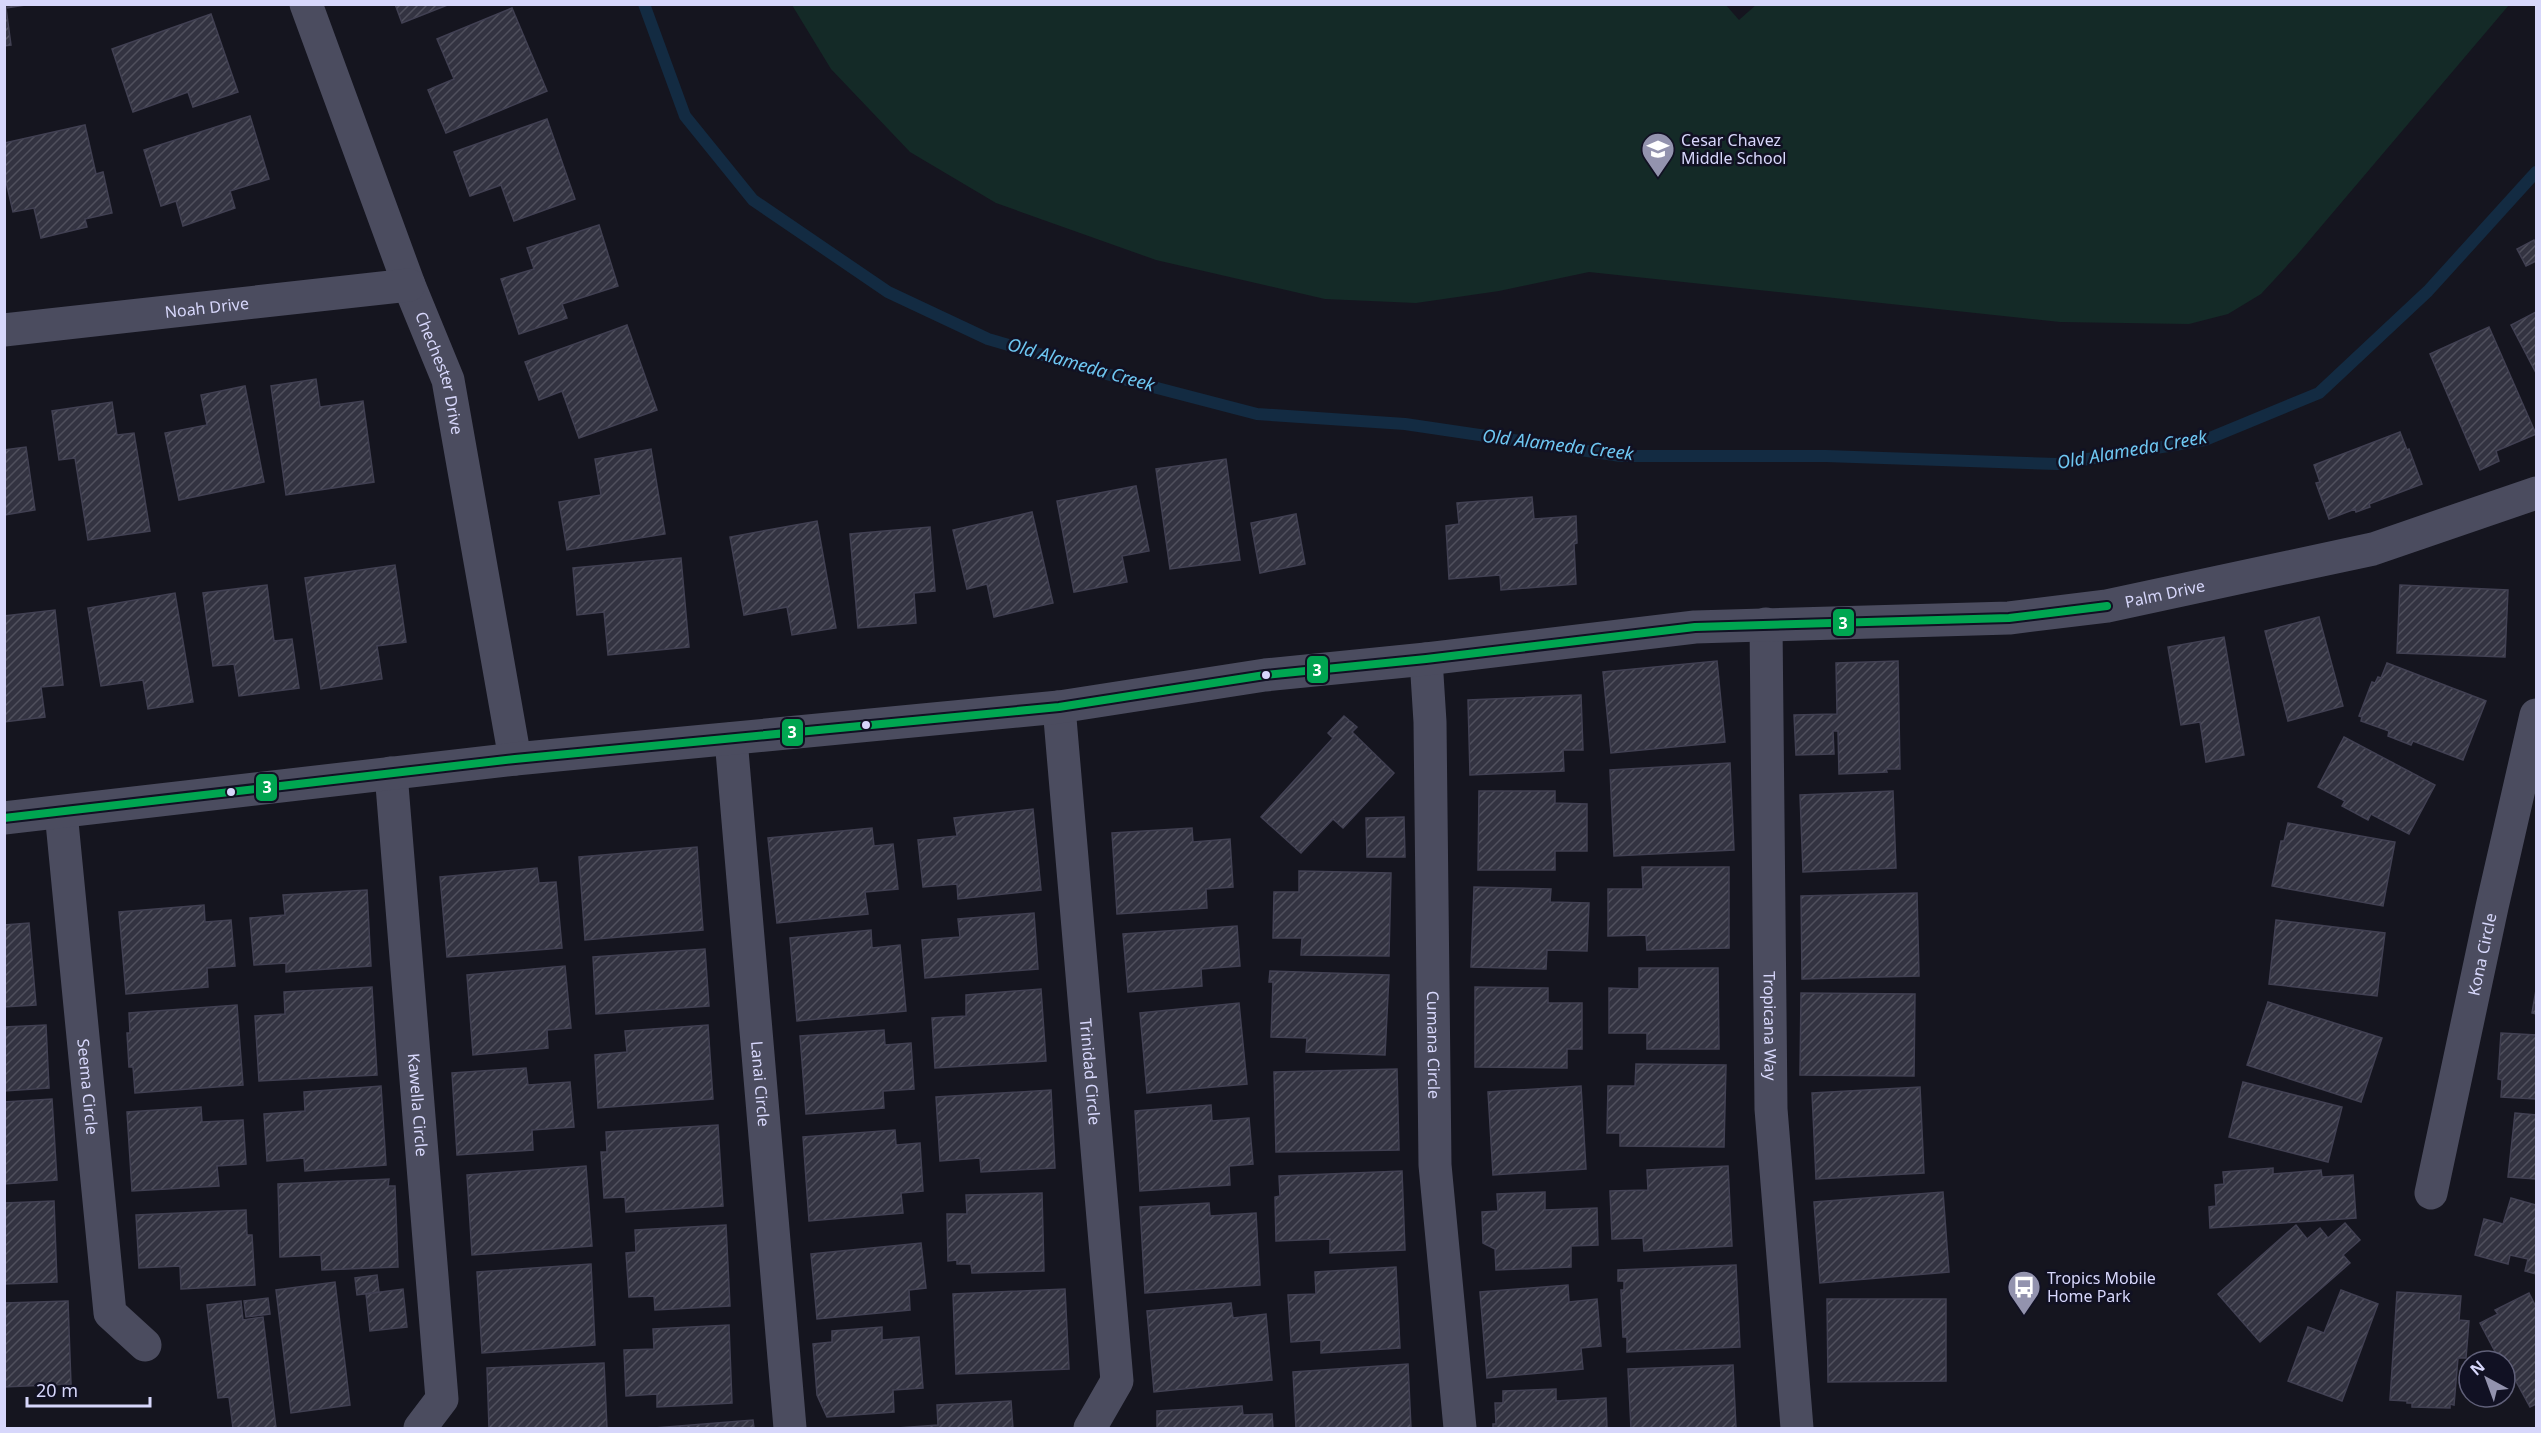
<svg xmlns="http://www.w3.org/2000/svg" width="2541" height="1433" font-family="'Noto Sans',sans-serif">
  <style>
    .green { fill: #142a27 }
    .lines { fill: none; stroke-linecap: round; stroke-linejoin: round }
    .stream { stroke: #132b42; stroke-width: 12 }
    .building { fill: url(#building-hatch); stroke: #414052; stroke-width: 1.5 }
    .street { stroke: #4b4c5f; stroke-width: 33 }
    .bus-1-casing { stroke: #111123; stroke-width: 12 }
    .bus-1 { stroke: #00a651; stroke-width: 8 }
    .bus-dot { fill: #d7d7fb; stroke: #111123; stroke-width: 2 }
    .labels { text-anchor: middle; stroke-width: 5; stroke-linejoin: round; paint-order: stroke }
    .poi-label { font-size: 16px; fill: #d7d7fb; stroke: #111123; text-anchor: start }
    .street-label { font-size: 16px; fill: #d7d7fb; stroke: #111123 }
    .water-label { font-size: 18px; font-style: italic; fill: #6ec7f2; stroke: #111123 }
    .line-badge { stroke: #111123; stroke-width: 2 }
    .badge-label { font-size: 16px; text-anchor: middle; font-weight: bold; fill: #fff }
  </style>
  <defs>
    <pattern id="building-hatch" width="6" height="6" patternUnits="userSpaceOnUse" patternTransform="scale(1.5)"><rect width="6" height="6" fill="#333341"/><path d="M-1 1l2-2M0 6l6-6M5 7l2-2" fill="none" stroke="#50505d"/></pattern>
  </defs>
  <rect width="100%" height="100%" fill="#15151f"/>
  <!-- green -->
  <polygon class="green" points="1725,4 1739,20 1757,4 2509,5 2296,256 2261,294 2228,314 2189,324 2060,322 1589,272 1499,291 1416,303 1325,299 1156,260 996,203 910,152 831,69 792,5"/>
  <g class="lines">
    <!-- stream -->
    <polyline class="stream" points="644,4 685,116 753,200 888,292 988,339 1134,382 1257,414 1405,424 1621,456 1826,456 2057,464 2205,440 2319,393 2428,291 2536,172"/>
  </g>
  <!-- building -->
  <g class="building">
    <polygon points="4,4 32,4 6,8 11,45 4,46"/>
    <polygon points="395,4 450,4 402,23"/>
    <polygon points="512,8 547,91 446,133 428,90 454,79 437,39"/>
    <polygon points="211,14 238,92 193,107 188,92 133,112 112,49"/>
    <polygon points="250,116 269,179 230,191 235,208 183,226 176,201 161,206 144,150"/>
    <polygon points="547,119 575,199 514,221 501,185 470,196 454,152"/>
    <polygon points="85,125 96,174 103,172 112,213 85,219 87,227 41,238 34,208 13,212 4,173 4,143"/>
    <polygon points="599,225 618,286 562,304 567,318 519,334 501,279 534,269 527,248"/>
    <polygon points="2534,240 2536,245 2536,261 2526,266 2517,249"/>
    <polygon points="2536,312 2536,373 2511,325"/>
    <polygon points="627,325 657,410 579,438 562,391 539,400 525,362"/>
    <polygon points="2489,327 2536,434 2496,451 2499,461 2480,470 2430,354"/>
    <polygon points="316,379 320,407 363,401 374,482 286,495 271,386"/>
    <polygon points="245,386 264,482 179,500 165,433 207,425 201,395"/>
    <polygon points="112,402 117,435 134,433 150,531 88,540 75,458 59,460 52,411"/>
    <polygon points="2400,432 2407,450 2409,449 2422,484 2369,504 2370,507 2356,512 2355,509 2329,519 2316,483 2320,482 2314,465"/>
    <polygon points="26,447 35,510 4,515 4,450"/>
    <polygon points="651,449 665,534 567,550 559,502 601,495 595,459"/>
    <polygon points="1226,459 1240,560 1170,569 1156,469"/>
    <polygon points="1136,486 1149,551 1122,556 1127,582 1074,592 1057,501"/>
    <polygon points="1532,497 1534,519 1576,516 1577,543 1574,544 1576,584 1501,590 1500,575 1449,579 1446,526 1459,524 1457,503"/>
    <polygon points="1032,512 1053,603 994,617 987,584 967,589 953,530"/>
    <polygon points="1296,514 1305,564 1260,573 1251,523"/>
    <polygon points="817,521 836,628 792,635 787,607 744,615 730,537"/>
    <polygon points="930,527 935,591 914,593 916,623 858,628 850,534"/>
    <polygon points="681,558 689,647 608,655 604,612 577,615 573,568"/>
    <polygon points="395,565 406,642 377,646 382,679 321,689 305,578"/>
    <polygon points="267,585 274,641 292,639 299,688 239,696 234,664 213,666 203,593"/>
    <polygon points="2400,585 2508,590 2505,657 2397,653"/>
    <polygon points="175,593 193,702 148,709 143,680 101,686 88,608"/>
    <polygon points="55,610 63,685 41,687 45,717 4,722 4,616"/>
    <polygon points="2319,617 2343,706 2288,721 2265,631"/>
    <polygon points="2224,637 2244,755 2206,762 2200,722 2181,725 2168,647"/>
    <polygon points="1717,661 1725,742 1611,753 1603,672"/>
    <polygon points="1898,661 1900,769 1886,769 1887,772 1839,774 1838,731 1833,731 1834,754 1796,755 1794,715 1837,714 1836,663"/>
    <polygon points="2387,663 2486,701 2463,760 2413,741 2411,745 2388,736 2389,731 2361,721 2362,717 2359,716 2372,682 2375,683 2378,677 2381,678"/>
    <polygon points="1581,695 1583,750 1563,750 1564,771 1470,775 1468,700"/>
    <polygon points="1344,716 1357,727 1352,732 1394,773 1343,828 1333,819 1301,853 1261,817 1333,738 1328,733"/>
    <polygon points="2344,737 2435,785 2409,834 2371,814 2368,820 2342,806 2345,801 2318,787"/>
    <polygon points="1730,763 1734,850 1614,856 1610,770"/>
    <polygon points="1479,791 1555,791 1555,803 1587,804 1587,851 1555,851 1555,870 1478,870"/>
    <polygon points="1893,791 1896,868 1803,872 1800,795"/>
    <polygon points="1033,809 1041,890 958,899 957,884 923,887 918,840 957,836 954,818"/>
    <polygon points="1404,817 1405,857 1367,857 1366,818"/>
    <polygon points="2288,823 2395,842 2383,906 2272,886 2281,841 2284,841"/>
    <polygon points="872,828 874,846 893,844 898,889 865,892 868,914 777,923 768,838"/>
    <polygon points="1192,828 1193,842 1230,839 1233,887 1206,889 1207,908 1117,914 1112,833"/>
    <polygon points="697,847 703,930 585,940 579,857"/>
    <polygon points="1642,867 1729,867 1729,948 1647,950 1646,935 1608,936 1608,889 1643,889"/>
    <polygon points="537,868 539,883 556,882 562,948 447,957 440,877"/>
    <polygon points="1299,871 1391,873 1389,956 1301,955 1302,938 1273,938 1274,892 1299,892"/>
    <polygon points="1474,887 1551,889 1550,902 1589,903 1587,951 1547,950 1546,969 1471,967"/>
    <polygon points="367,890 371,966 286,972 286,963 254,965 250,918 285,915 283,895"/>
    <polygon points="1917,893 1919,976 1802,979 1801,896"/>
    <polygon points="204,905 205,922 231,920 235,966 207,968 208,987 126,994 119,912"/>
    <polygon points="1034,913 1038,969 925,978 922,940 960,937 958,919"/>
    <polygon points="2276,920 2385,933 2377,996 2269,984"/>
    <polygon points="29,923 36,1005 4,1007 4,925"/>
    <polygon points="1237,926 1240,966 1201,969 1202,986 1128,992 1123,934"/>
    <polygon points="871,930 872,948 900,945 906,1011 797,1021 790,938"/>
    <polygon points="705,949 709,1006 596,1014 593,957"/>
    <polygon points="565,966 571,1028 547,1030 548,1048 473,1055 467,975"/>
    <polygon points="1639,968 1718,968 1719,1049 1647,1049 1647,1033 1609,1033 1609,988 1639,989"/>
    <polygon points="1270,971 1389,975 1385,1055 1306,1052 1307,1038 1271,1037 1273,982 1269,982"/>
    <polygon points="372,987 377,1075 259,1081 255,1016 285,1014 284,992"/>
    <polygon points="1475,987 1548,988 1548,1003 1582,1003 1582,1049 1567,1049 1567,1068 1475,1067"/>
    <polygon points="1041,989 1046,1061 935,1068 932,1018 966,1016 966,995"/>
    <polygon points="2536,990 2536,1014 2532,1013"/>
    <polygon points="1801,993 1915,994 1914,1076 1800,1075"/>
    <polygon points="2268,1002 2382,1038 2361,1102 2247,1065"/>
    <polygon points="1239,1003 1247,1084 1147,1093 1140,1013"/>
    <polygon points="237,1005 243,1085 135,1093 133,1067 129,1067 127,1033 130,1033 129,1013"/>
    <polygon points="46,1025 49,1088 4,1091 4,1027"/>
    <polygon points="708,1025 713,1099 598,1108 595,1055 627,1052 625,1031"/>
    <polygon points="884,1030 885,1045 911,1043 914,1089 883,1091 884,1108 806,1114 800,1036"/>
    <polygon points="2501,1033 2536,1035 2536,1099 2501,1097 2502,1080 2498,1079"/>
    <polygon points="1636,1064 1726,1065 1724,1147 1620,1146 1620,1133 1607,1133 1608,1086 1635,1086"/>
    <polygon points="526,1068 528,1085 570,1082 574,1127 532,1130 533,1150 457,1155 452,1073"/>
    <polygon points="1397,1069 1399,1150 1276,1152 1274,1072"/>
    <polygon points="2243,1082 2342,1107 2328,1162 2229,1137"/>
    <polygon points="381,1086 386,1165 305,1171 304,1158 267,1161 264,1114 305,1111 304,1092"/>
    <polygon points="1581,1086 1586,1169 1493,1175 1488,1092"/>
    <polygon points="1920,1087 1924,1173 1816,1179 1812,1093"/>
    <polygon points="1051,1090 1055,1168 981,1172 980,1158 940,1161 936,1097"/>
    <polygon points="52,1099 57,1180 4,1184 4,1102"/>
    <polygon points="1211,1105 1212,1121 1249,1118 1253,1164 1229,1166 1230,1185 1140,1191 1135,1111"/>
    <polygon points="201,1107 202,1122 243,1120 246,1164 217,1166 219,1186 132,1191 127,1112"/>
    <polygon points="2515,1113 2536,1115 2536,1179 2508,1177"/>
    <polygon points="718,1125 723,1206 626,1212 625,1197 604,1198 601,1152 607,1152 606,1132"/>
    <polygon points="895,1130 896,1145 920,1143 923,1191 901,1193 903,1213 809,1221 803,1137"/>
    <polygon points="586,1166 592,1246 472,1255 467,1175"/>
    <polygon points="1728,1166 1732,1246 1644,1251 1643,1238 1612,1239 1610,1191 1648,1190 1647,1170"/>
    <polygon points="2273,1168 2273,1174 2321,1170 2322,1177 2353,1175 2356,1218 2210,1228 2209,1207 2216,1206 2215,1185 2224,1184 2223,1172"/>
    <polygon points="1402,1171 1405,1250 1330,1253 1330,1239 1276,1241 1275,1197 1280,1196 1279,1176"/>
    <polygon points="389,1179 388,1186 395,1186 398,1267 322,1270 321,1255 280,1257 278,1184"/>
    <polygon points="1545,1192 1545,1210 1597,1208 1598,1245 1571,1246 1571,1267 1496,1270 1495,1249 1483,1243 1482,1212 1498,1211 1497,1194"/>
    <polygon points="1943,1192 1949,1272 1820,1283 1814,1202"/>
    <polygon points="1042,1193 1044,1271 972,1273 971,1264 957,1264 957,1260 948,1261 947,1214 967,1214 966,1195"/>
    <polygon points="2511,1198 2536,1205 2536,1274 2525,1271 2528,1259 2510,1255 2508,1264 2475,1255 2484,1219 2503,1224"/>
    <polygon points="54,1201 57,1282 4,1284 4,1203"/>
    <polygon points="1209,1203 1210,1216 1256,1213 1260,1285 1145,1293 1140,1207"/>
    <polygon points="246,1210 247,1235 252,1235 255,1285 181,1289 180,1266 139,1268 136,1215"/>
    <polygon points="2345,1223 2360,1240 2343,1255 2350,1263 2260,1342 2218,1294 2296,1225 2307,1239 2320,1228 2328,1238"/>
    <polygon points="726,1225 730,1306 655,1310 654,1296 629,1297 626,1253 636,1252 635,1230"/>
    <polygon points="921,1243 926,1288 909,1290 910,1310 817,1319 811,1254"/>
    <polygon points="591,1264 595,1345 482,1353 477,1272"/>
    <polygon points="1736,1265 1740,1347 1627,1352 1627,1337 1623,1337 1621,1290 1624,1290 1624,1281 1618,1281 1618,1270"/>
    <polygon points="1396,1267 1400,1348 1321,1353 1321,1340 1291,1342 1288,1295 1316,1294 1315,1272"/>
    <polygon points="377,1275 379,1292 357,1295 355,1278"/>
    <polygon points="335,1282 350,1405 291,1413 276,1290"/>
    <polygon points="1568,1285 1569,1302 1597,1299 1601,1346 1581,1348 1583,1369 1487,1378 1480,1292"/>
    <polygon points="403,1289 407,1327 370,1331 366,1294"/>
    <polygon points="1065,1289 1069,1369 956,1374 953,1294"/>
    <polygon points="2341,1290 2378,1304 2342,1401 2288,1381 2308,1327 2324,1333"/>
    <polygon points="2397,1292 2461,1296 2459,1320 2469,1321 2466,1358 2458,1358 2454,1405 2450,1404 2450,1408 2412,1407 2412,1403 2407,1403 2407,1401 2390,1400"/>
    <polygon points="2529,1293 2536,1307 2536,1404 2530,1407 2513,1376 2509,1378 2505,1371 2505,1361 2500,1361 2480,1323 2498,1314 2495,1310"/>
    <polygon points="268,1298 270,1314 246,1317 244,1301"/>
    <polygon points="1827,1299 1946,1299 1946,1381 1828,1382"/>
    <polygon points="68,1301 71,1384 4,1387 4,1303"/>
    <polygon points="241,1301 243,1320 263,1317 276,1428 233,1428 229,1397 218,1398 207,1305"/>
    <polygon points="1231,1303 1233,1318 1266,1314 1272,1380 1154,1392 1147,1311"/>
    <polygon points="729,1325 732,1403 657,1407 657,1394 626,1396 624,1350 654,1349 653,1329"/>
    <polygon points="882,1327 882,1340 919,1337 923,1388 893,1390 894,1412 827,1417 817,1395 813,1344 832,1342 832,1331"/>
    <polygon points="604,1363 607,1428 489,1428 487,1368"/>
    <polygon points="1408,1364 1411,1428 1296,1428 1293,1372"/>
    <polygon points="1733,1365 1736,1428 1631,1428 1628,1369"/>
    <polygon points="1556,1389 1556,1401 1606,1398 1607,1428 1493,1428 1493,1424 1496,1424 1495,1403 1503,1403 1503,1391"/>
    <polygon points="1011,1401 1013,1428 897,1428 938,1425 937,1405"/>
    <polygon points="1242,1406 1243,1415 1272,1414 1273,1428 1157,1428 1157,1411"/>
    <polygon points="753,1420 754,1428 654,1428"/>
  </g>
  <g class="lines">
    <!-- street -->
    <g class="street">
      <path id="s1" d="M306,4L409,285L448,380L515,759"/>
      <path id="s2" d="M4,330L409,285"/>
      <path id="s3" d="M1766,624L1771,1109L1797,1428"/>
      <path id="s4" d="M1426,659L1430,722L1435,1165L1460,1428"/>
      <path id="s5" d="M1059,707L1117,1381L1090,1428"/>
      <path id="s6" d="M731,739L790,1428"/>
      <path id="s7" d="M391,773L442,1399L420,1428"/>
      <path id="s8" d="M61,812L110,1313L145,1345"/>
      <path id="s9" d="M4,818L515,759L1059,707L1265,675L1426,659L1695,627L2009,618L2107,606L2373,549L2536,493"/>
      <path id="s10" d="M2431,1193L2492,907L2536,715"/>
    </g>
    <defs>
      <polyline id="bus-1" points="4,818 515,759 1059,707 1265,675 1426,659 1695,627 2009,618 2107,606"/>
    </defs>
    <!-- bus-1 casing -->
    <use href="#bus-1" class="bus-1-casing"/>
    <!-- bus-1 -->
    <use href="#bus-1" class="bus-1"/>
  </g>
  <!-- icons -->
  <defs>
    <symbol id="school-pin" viewBox="-11 -11 22 30"><path d="M0 17L-7.5 6A9.5 9.5 0 1 1 7.5 6Z" fill="#9393ae" stroke="#111123"/><path d="M0-5L7-2L0 1L-7-2ZM-4 1L0 2.5L4 1V4Q0 6-4 4Z" fill="#fff"/></symbol>
    <symbol id="bus-pin" viewBox="-11 -11 22 30"><path d="M0 17L-7.5 6A9.5 9.5 0 1 1 7.5 6Z" fill="#9393ae" stroke="#111123"/><path d="M-5-6H5V4H4V6H2V4H-2V6H-4V4H-5ZM-3.5-4V0h7V-4ZM-3.5 1.2v1.5H-2V1.2ZM2 1.2v1.5H3.5V1.2Z" fill="#fff"/></symbol>
  </defs>
  <g fill-rule="evenodd">
    <use href="#school-pin" x="1639" y="130" width="38" height="52"/>
    <use href="#bus-pin" x="2005" y="1268" width="38" height="52"/>
  </g>
  <!-- markers -->
  <g class="bus-dot">
    <circle cx="1266" cy="675" r="5"/>
    <circle cx="866" cy="725" r="5"/>
    <circle cx="231" cy="792" r="5"/>
  </g>
  <g class="labels">
    <!-- poi labels -->
    <g class="poi-label">
      <text x="1681" y="146">Cesar Chavez<tspan x="1681" dy="18">Middle School</tspan></text>
      <text x="2047" y="1284">Tropics Mobile<tspan x="2047" dy="18">Home Park</tspan></text>
    </g>
    <!-- street labels -->
    <g class="street-label">
      <text dy="6" stroke="none"><textPath href="#s2" startOffset="204">Noah Drive</textPath></text>
      <text dy="6" stroke="none"><textPath href="#s1" startOffset="393">Chechester Drive</textPath></text>
      <text dy="6" stroke="none"><textPath href="#s9" startOffset="2174">Palm Drive</textPath></text>
      <text dy="6" stroke="none"><textPath href="#s10" startOffset="244">Kona Circle</textPath></text>
      <text dy="6" stroke="none"><textPath href="#s3" startOffset="402">Tropicana Way</textPath></text>
      <text dy="6" stroke="none"><textPath href="#s4" startOffset="386">Cumana Circle</textPath></text>
      <text dy="6" stroke="none"><textPath href="#s5" startOffset="366">Trinidad Circle</textPath></text>
      <text dy="6" stroke="none"><textPath href="#s6" startOffset="346">Lanai Circle</textPath></text>
      <text dy="6" stroke="none"><textPath href="#s8" startOffset="276">Seema Circle</textPath></text>
      <text dy="6" stroke="none"><textPath href="#s7" startOffset="333">Kawella Circle</textPath></text>
    </g>
    <!-- water labels -->
    <g class="water-label">
      <text transform="translate(1081 365) rotate(16)" y="6">Old Alameda Creek</text>
      <text transform="translate(1558 445) rotate(7)" y="6">Old Alameda Creek</text>
      <text transform="translate(2132 450) rotate(-10)" y="6">Old Alameda Creek</text>
    </g>
  </g>
  <g class="line-badge">
    <rect x="1832" y="608" width="23" height="29" rx="6" fill="#00a651"/>
    <rect x="1306" y="655" width="23" height="29" rx="6" fill="#00a651"/>
    <rect x="781" y="718" width="23" height="29" rx="6" fill="#00a651"/>
    <rect x="255" y="773" width="23" height="29" rx="6" fill="#00a651"/>
  </g>
  <g class="badge-label">
    <text x="1843" y="629">3</text>
    <text x="1317" y="676">3</text>
    <text x="792" y="738">3</text>
    <text x="267" y="793">3</text>
  </g>
  <!-- border -->
  <rect width="2541" height="1433" fill="none" stroke="#d7d7fb" stroke-width="12"/>
  <!-- north arrow -->
  <g transform="translate(2487 1379) rotate(319)"><circle r="28" fill="#111123" stroke="#606079" stroke-width="1.5"/>
  <path d="M0-4.5L10 22L0 15L-10 22Z" fill="#9393ae"/>
  <text y="-9" font-size="16" font-weight="bold" text-anchor="middle" fill="#d7d7fb">N</text>
  </g>
  <!-- scale -->
  <path d="M27 1397v9h123v-9" fill="none" stroke="#d7d7fb" stroke-width="3"/>
  <text x="36" y="1397" font-size="18" fill="#d7d7fb" stroke="#111123" stroke-width="4.5" paint-order="stroke">20 m</text>
</svg>
